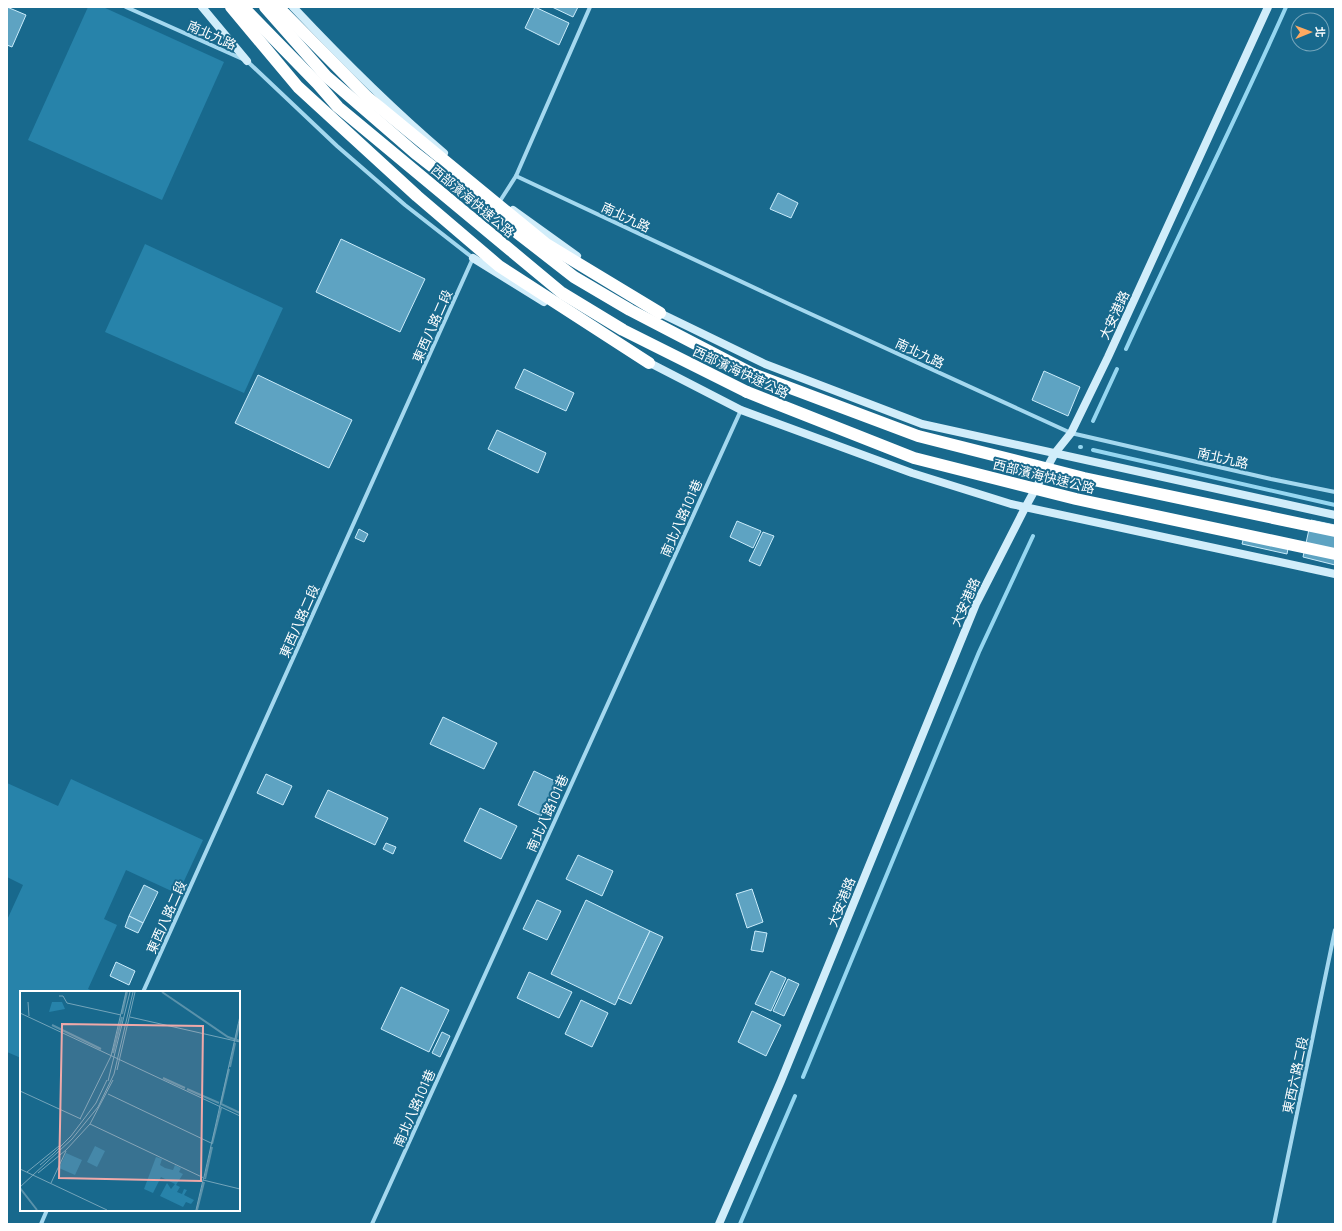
<svg xmlns="http://www.w3.org/2000/svg" width="1342" height="1231" font-family="Manrope,'Noto Sans TC',sans-serif">
  <style>
    .green { fill: #2783aa }
    .lines { fill: none; stroke-linecap: round; stroke-linejoin: round }
    .stream { stroke: #96d7f1; stroke-width: 4 }
    .building { fill: #5ea3c2; stroke: #caecfb }
    .street { stroke: #a4d8ef; stroke-width: 4 }
    .secondary { stroke: #d1edfa; stroke-width: 8 }
    .highway { stroke: #fff; stroke-width: 12 }
    .highway-bridge { stroke: #fff; stroke-width: 12 }
    .labels { text-anchor: middle; stroke-width: 4; stroke-linejoin: round; paint-order: stroke }
    .street-label { font-size: 13px; fill: #fff; stroke: #18698d }
    .inset-river { fill: none; stroke: #5a92ab; stroke-width: 2 }
    .inset-road { fill: none; stroke: #74a5bb; stroke-width: 1 }
    .view { fill: #efa9a9; fill-opacity: 0.15; stroke: #efa9a9; stroke-width: 2 }
    .inset-edge { fill: none; stroke: #fff; stroke-width: 2 }
  </style>
  <rect width="100%" height="100%" fill="#18698d"/>
  <!-- green -->
  <g class="green">
    <polygon points="88,7 103,7 224,62 162,200 28,140"/>
    <polygon points="145,244 283,308 244,393 105,332"/>
    <polygon points="71,779 203,840 178,894 126,870 104,919 117,925 88,989 95,992 21,992 21,1058 7,1052 7,920 23,885 7,877 7,783 58,806"/>
  </g>
  <g class="lines">
    <!-- stream -->
    <g class="stream">
      <path d="M1126,349C1178,235 1235,122 1286,7"/>
      <polyline points="1093,421 1117,369"/>
      <polyline points="1080,447 1081,447"/>
      <polyline points="1093,450 1335,505"/>
      <polyline points="803,1077 979,652 1033,536"/>
      <polyline points="740,1224 795,1096"/>
    </g>
  </g>
  <!-- building -->
  <g class="building">
    <polygon points="7,7 26,15 12,47 7,45"/>
    <polygon points="535,7 569,23 559,45 525,28"/>
    <polygon points="552,7 578,7 573,17"/>
    <polygon points="778,193 798,203 791,218 770,209"/>
    <polygon points="341,239 425,279 400,332 316,292"/>
    <polygon points="524,369 574,393 566,411 515,388"/>
    <polygon points="1044,371 1080,387 1068,416 1032,400"/>
    <polygon points="258,375 352,420 329,468 235,423"/>
    <polygon points="497,430 546,453 538,473 488,449"/>
    <polygon points="1311,520 1335,525 1335,565 1303,557"/>
    <polygon points="737,521 761,531 753,548 730,537"/>
    <polygon points="359,529 368,534 364,542 355,538"/>
    <polygon points="763,532 774,536 760,566 749,561"/>
    <polygon points="1245,533 1289,543 1287,554 1242,544"/>
    <polygon points="443,717 497,743 484,769 430,744"/>
    <polygon points="534,771 557,782 541,816 518,805"/>
    <polygon points="266,774 292,786 283,805 257,793"/>
    <polygon points="328,790 388,818 375,845 315,817"/>
    <polygon points="480,808 517,826 501,859 464,841"/>
    <polygon points="386,843 396,847 393,854 383,849"/>
    <polygon points="578,855 613,871 602,896 566,879"/>
    <polygon points="144,885 158,892 143,923 129,916"/>
    <polygon points="752,889 763,922 747,928 736,894"/>
    <polygon points="537,900 561,911 547,940 523,929"/>
    <polygon points="586,900 650,931 615,1005 551,974"/>
    <polygon points="129,916 143,923 138,933 125,927"/>
    <polygon points="650,931 663,937 631,1004 618,998"/>
    <polygon points="755,931 767,933 763,952 751,950"/>
    <polygon points="116,962 135,971 129,985 110,976"/>
    <polygon points="771,971 786,978 771,1011 755,1004"/>
    <polygon points="529,972 572,992 559,1018 517,998"/>
    <polygon points="788,979 799,984 784,1016 773,1011"/>
    <polygon points="401,987 449,1010 429,1052 381,1029"/>
    <polygon points="581,1000 608,1013 592,1047 565,1034"/>
    <polygon points="752,1011 781,1025 766,1056 738,1042"/>
    <polygon points="442,1032 450,1036 440,1057 432,1053"/>
  </g>
  <g class="lines">
    <!-- street -->
    <g class="street">
      <polyline points="126,7 247,61 337,146 405,205 473,258 143,992"/>
      <polyline points="516,176 789,304 1071,433 1271,479 1335,492"/>
      <polyline points="500,201 516,176 590,7"/>
      <polyline points="41,1224 47,1210"/>
      <polyline points="372,1224 741,410"/>
      <polyline points="1274,1224 1335,930"/>
    </g>
    <!-- secondary -->
    <g class="secondary">
      <polyline points="202,7 247,61"/>
      <path d="M293,7C341,58 391,108 444,153"/>
      <polyline points="513,210 577,256"/>
      <polyline points="473,258 544,302"/>
      <polyline points="657,311 660,313 765,364 922,424 1335,515"/>
      <polyline points="646,361 741,410 912,473 1011,504 1335,574"/>
      <polyline points="719,1224 781,1081 976,604 1025,508 1055,453 1071,433 1108,357 1268,7"/>
    </g>
    <!-- highway -->
    <g class="highway">
      <polyline points="231,7 298,87 417,196 499,266 649,363"/>
      <polyline points="243,7 318,84 338,107 562,293 623,330 747,392"/>
      <polyline points="265,7 326,76 415,153 574,277 630,310 753,374"/>
      <polyline points="278,7 367,97 546,244 660,313"/>
    </g>
    <!-- highway-bridge -->
    <g class="highway-bridge">
      <polyline points="753,374 918,436 1084,478 1335,531"/>
      <polyline points="747,392 914,458 1076,499 1335,554"/>
    </g>
  </g>
  <g class="labels">
    <!-- street labels -->
    <g class="street-label">
      <text transform="translate(212 35) rotate(24)" y="5">南北九路</text>
      <text transform="translate(473 201) rotate(40)" y="5">西部濱海快速公路</text>
      <text transform="translate(626 217) rotate(25)" y="5">南北九路</text>
      <text transform="translate(1114 315) rotate(-65)" y="5">大安港路</text>
      <text transform="translate(432 326) rotate(-66)" y="5">東西八路二段</text>
      <text transform="translate(920 353) rotate(25)" y="5">南北九路</text>
      <text transform="translate(741 372) rotate(25)" y="5">西部濱海快速公路</text>
      <text transform="translate(1223 458) rotate(13)" y="5">南北九路</text>
      <text transform="translate(1044 476) rotate(14)" y="5">西部濱海快速公路</text>
      <text transform="translate(681 518) rotate(-66)" y="5">南北八路101巷</text>
      <text transform="translate(965 602) rotate(-66)" y="5">大安港路</text>
      <text transform="translate(299 621) rotate(-66)" y="5">東西八路二段</text>
      <text transform="translate(547 813) rotate(-66)" y="5">南北八路101巷</text>
      <text transform="translate(841 902) rotate(-68)" y="5">大安港路</text>
      <text transform="translate(166 917) rotate(-66)" y="5">東西八路二段</text>
      <text transform="translate(1295 1075) rotate(-78)" y="5">東西六路二段</text>
      <text transform="translate(414 1108) rotate(-66)" y="5">南北八路101巷</text>
    </g>
  </g>
  <!-- overview -->
  <g transform="translate(20 991)">
    <rect width="220" height="220" fill="#18698d"/>
    <path d="M32,11H42L45,18L29,21ZM75,155L85,160L77,176L67,171ZM46,162L62,169L55,184L39,177ZM136,166L142,168L140,174L145,177L153,179L155,174L161,177L159,181L163,183L156,194L160,196L157,201L162,203L164,198L167,199L164,204L174,209L171,213L166,211L163,216L140,205L147,192L151,198L155,193L141,186L133,202L124,198Z" fill="#2783aa"/>
    <path class="inset-river" d="M142,1L208,46L220,50M102,23L107,1M32,34L81,58M216,48L219,33M93,62L102,26M210,76L215,52M209,78L201,113L220,122M143,87L165,97M167,98L199,112M192,153L201,117M185,188L192,156M0,197L17,219M177,219L184,191"/>
    <path class="inset-road" d="M39,5H43L47,12L101,24M8,11L9,25M0,22L220,125M110,26L220,51M97,79L115,1M88,90L110,1M0,100L61,128M88,103L191,152M76,112L87,89M60,128L91,65L106,1M70,133L184,187L183,189L220,198M32,164L51,145L76,112M20,174L33,163M0,178L87,219M7,181L39,155M18,182L46,159L70,133L93,89M184,186L220,25M31,192L46,160M0,196L52,148L78,116L94,83L113,1M176,219L183,189"/>
    <path class="view" d="M42,33L183,35L181,190L39,187Z"/>
    <rect width="220" height="220" class="inset-edge"/>
  </g>
  <!-- border -->
  <rect width="1342" height="1231" fill="none" stroke="#ffffff" stroke-width="16"/>
  <!-- north arrow -->
  <g transform="translate(1310 32) rotate(89)"><circle r="19" fill="#18698d" stroke="#74a5bb"/>
  <path d="M0-3L7 15L0 10L-7 15Z" fill="#ffaa61"/>
  <text y="-6" font-size="11" font-weight="bold" text-anchor="middle" fill="#ffffff">北</text>
  </g>
</svg>
